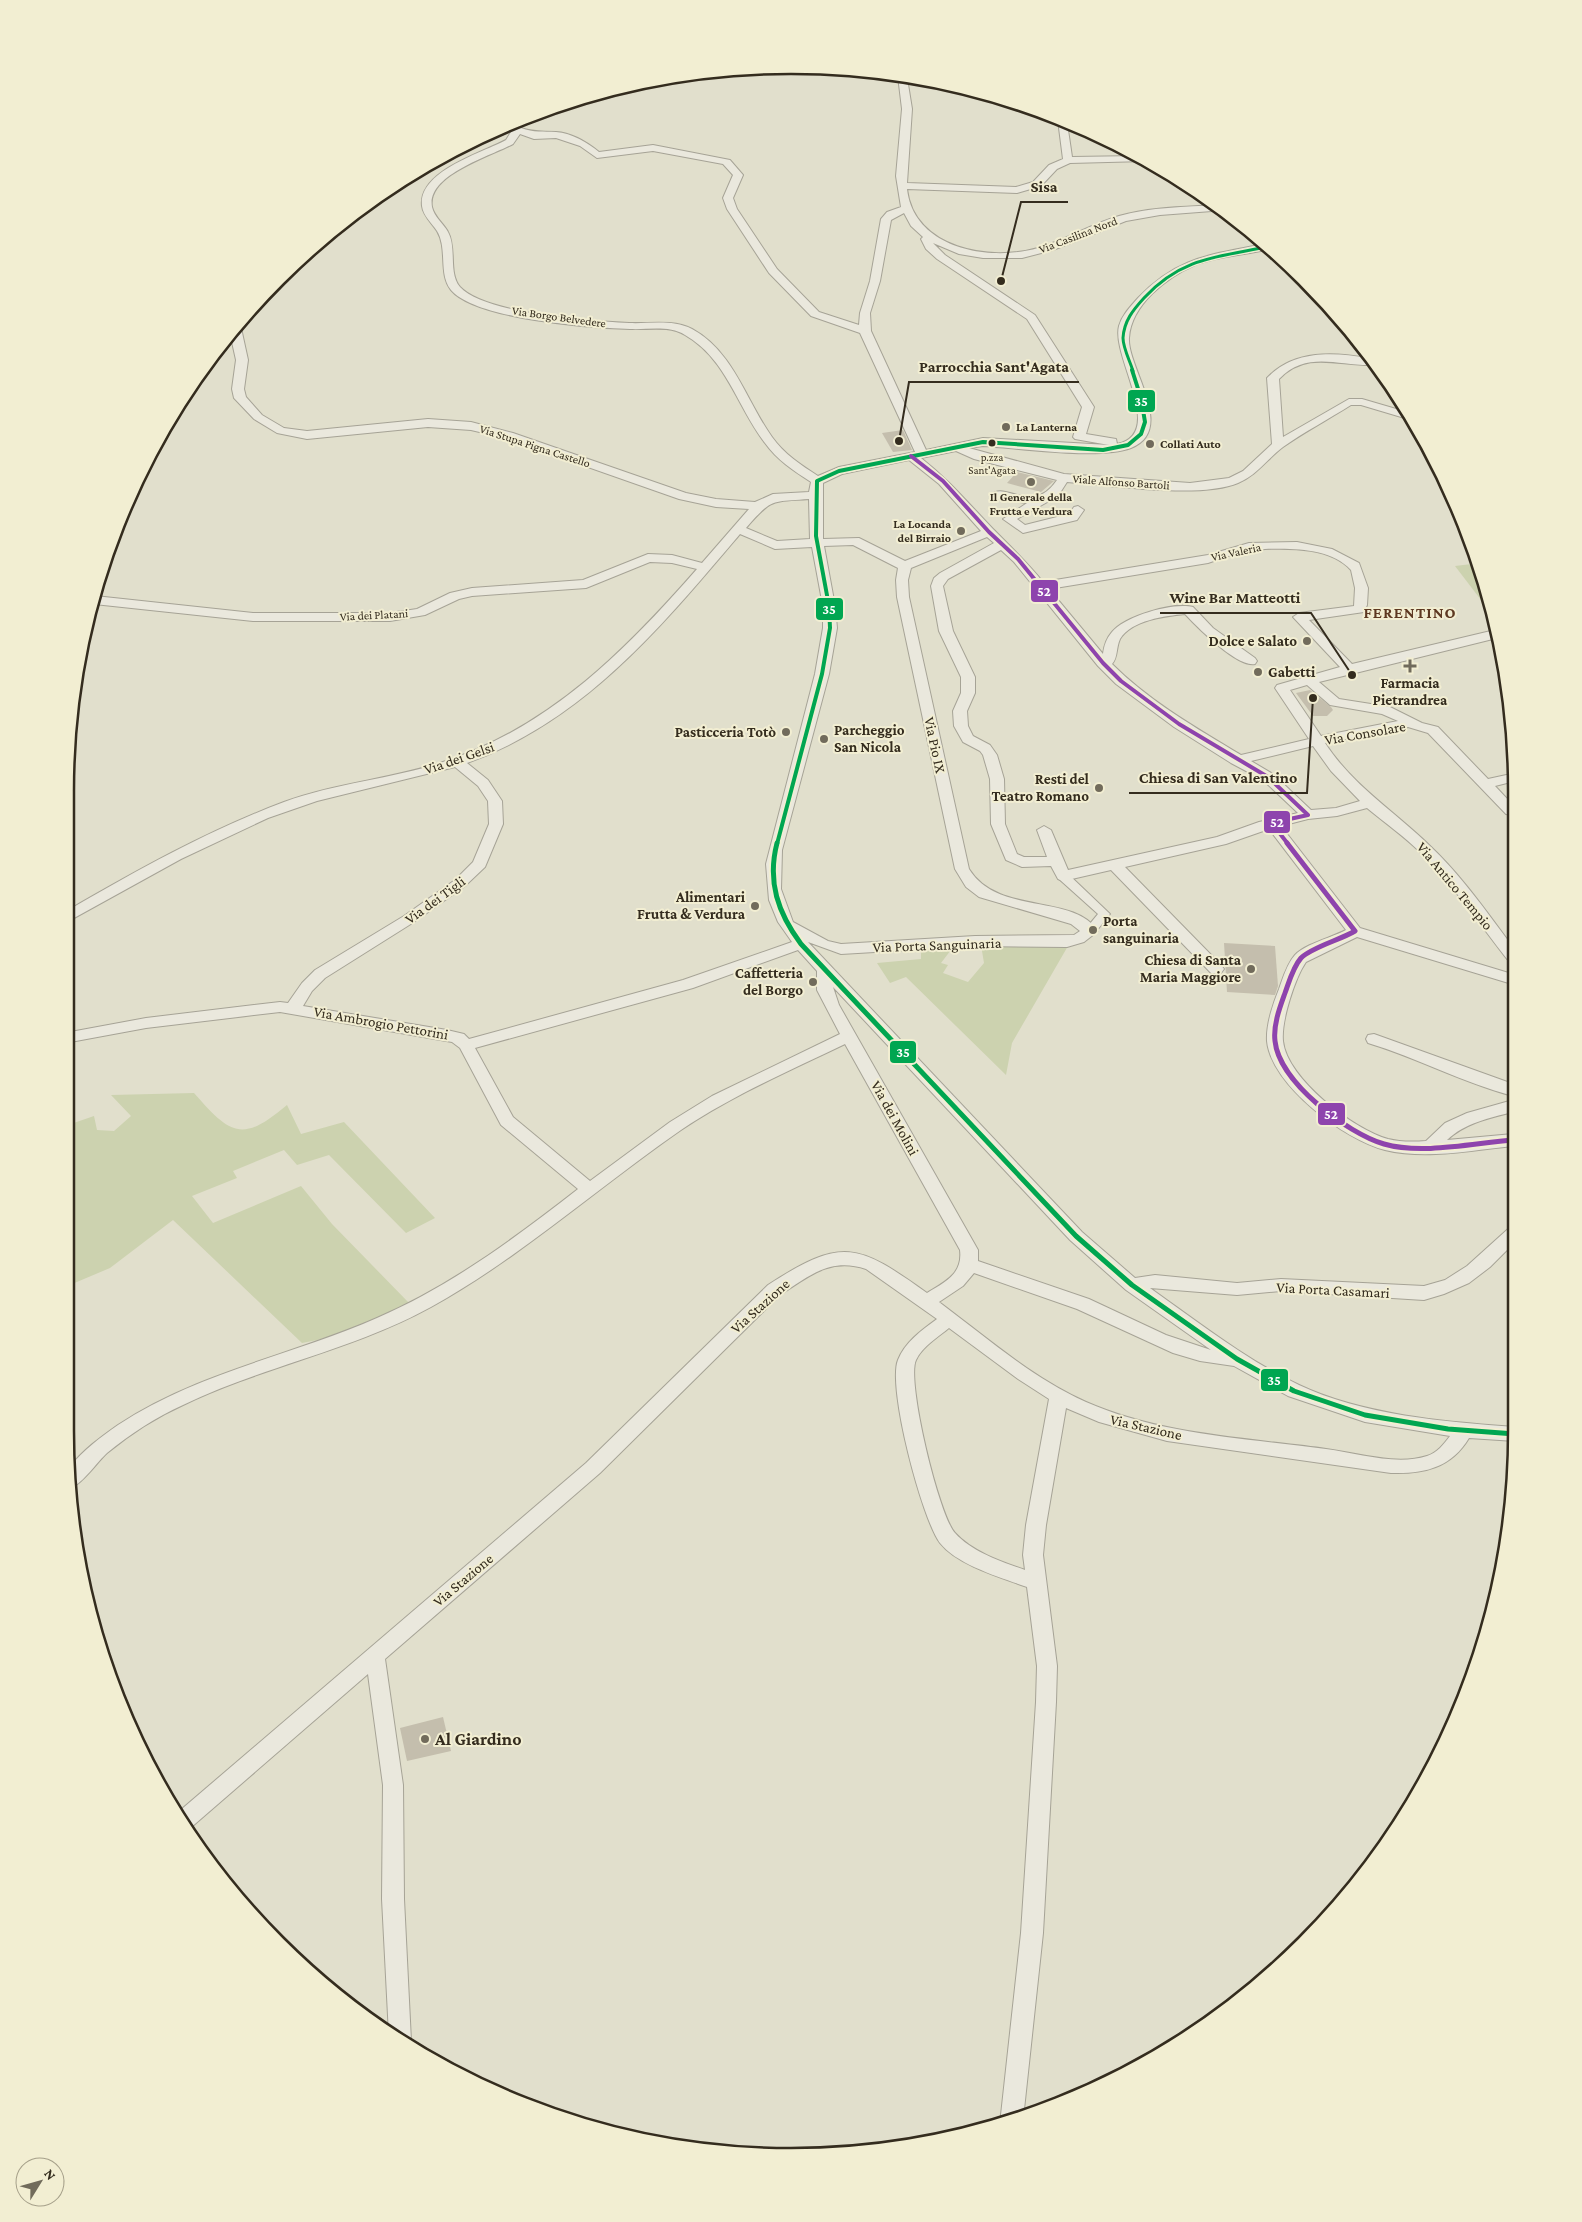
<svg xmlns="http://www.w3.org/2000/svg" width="1582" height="2222" font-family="'Crimson Pro',serif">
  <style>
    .green { fill: #ccd2af }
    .building { fill: #c4bead }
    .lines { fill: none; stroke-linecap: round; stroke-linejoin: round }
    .pedestrian-casing { stroke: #a6a396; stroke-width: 2 }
    .minor-casing { stroke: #a6a396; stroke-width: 2 }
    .pedestrian { fill: #eae8dd; fill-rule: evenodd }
    .minor { fill: #eae8dd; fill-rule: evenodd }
    .bus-1-far2-casing { stroke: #f2eed2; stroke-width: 5.5 }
    .bus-1-far1-casing { stroke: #f2eed2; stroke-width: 7 }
    .bus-1-casing { stroke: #f2eed2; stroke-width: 9 }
    .bus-2-far1-casing { stroke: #f2eed2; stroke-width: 7 }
    .bus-2-casing { stroke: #f2eed2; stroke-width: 9 }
    .bus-1-far2 { stroke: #00a651; stroke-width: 3 }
    .bus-1-far1 { stroke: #00a651; stroke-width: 4 }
    .bus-1 { stroke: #00a651; stroke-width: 5 }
    .bus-2-far1 { stroke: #8e44ad; stroke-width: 4 }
    .bus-2 { stroke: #8e44ad; stroke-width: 5 }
    .poi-dot { fill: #716b5b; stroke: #f2eed2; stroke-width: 2 }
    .bus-dot { fill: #342c1e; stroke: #f2eed2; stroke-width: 2 }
    .labels { text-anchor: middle; stroke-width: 4; stroke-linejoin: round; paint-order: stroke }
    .far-bus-label { font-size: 11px; fill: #342c1e; stroke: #f2eed2 }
    .far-street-label { font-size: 12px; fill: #342c1e; stroke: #f2eed2 }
    .far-poi-label { font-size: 12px; font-weight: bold; fill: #342c1e; stroke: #f2eed2; text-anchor: start }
    .poi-label { font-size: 15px; font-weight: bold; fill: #342c1e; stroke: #f2eed2; text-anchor: end }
    .street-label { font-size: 15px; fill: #342c1e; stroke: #f2eed2 }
    .far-district-label { font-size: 16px; font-weight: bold; letter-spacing: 1px; fill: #5d3821; stroke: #f2eed2 }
    .near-poi-label { font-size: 18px; font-weight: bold; fill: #342c1e; stroke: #f2eed2; text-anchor: start }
    .rim { fill: none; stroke: #342c1e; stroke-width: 2.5 }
    .leader { fill: none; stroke: #342c1e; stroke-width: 2 }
    .callout-dot { fill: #342c1e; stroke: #f2eed2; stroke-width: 2 }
    .callout-label { font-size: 16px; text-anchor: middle; font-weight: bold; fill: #342c1e; stroke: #f2eed2; stroke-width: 4; stroke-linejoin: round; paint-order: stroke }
    .line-badge { stroke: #f2eed2; stroke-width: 2 }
    .badge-label { font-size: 14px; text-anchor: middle; font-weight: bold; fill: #fff }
  </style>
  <rect width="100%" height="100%" fill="#e1dfcc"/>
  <!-- green -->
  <g class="green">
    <polygon points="1480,563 1488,599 1481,600 1455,566"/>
    <polygon points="981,945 1068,946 1012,1043 1006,1075 906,977 890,983 877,963 921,959 921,948 954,946 941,963 948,965 943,973 968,982 984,963"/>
    <path d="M194,1093C231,1135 242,1143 287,1105L301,1134L344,1122L435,1218L406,1233L329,1155L297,1165L284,1150L233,1171L237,1178L192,1196L213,1223L301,1186L332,1224L410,1304C375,1319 340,1337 302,1343L173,1220L110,1268L65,1287V1197L73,1192L65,1182V1126L94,1116L97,1130L114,1131L131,1116L111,1095Z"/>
  </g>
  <!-- building -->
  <g class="building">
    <polygon points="903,430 912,450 893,452 882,433"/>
    <polygon points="1017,472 1054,481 1041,492 1007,483"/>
    <polygon points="1310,690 1331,707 1333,710 1327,716 1313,716 1296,693"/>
    <polygon points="1224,943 1275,946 1278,986 1275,995 1227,992"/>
    <polygon points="443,1717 451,1751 407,1761 400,1728"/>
  </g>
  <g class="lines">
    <defs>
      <polygon id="pedestrian" points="1063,872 1067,873 1110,914 1094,934 1090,935 1084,931 1098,914 1059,879 1057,876"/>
      <g id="minor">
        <path d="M898,76L907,78L912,109L907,183L1016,187L1033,182L1049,165L1063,159L1058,120L1067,123L1072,157L1138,156L1146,161L1070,163L1057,169L1041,186L1017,193L907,189C914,249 990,262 1038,248C1066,240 1091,224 1119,216C1151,207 1185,207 1217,205L1225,210L1160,215L1126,221L1053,250L1022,258H983L959,254L933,243L945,255L1035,315L1094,407L1086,434L1116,439L1117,444C1167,434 1111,357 1119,326C1122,315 1131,306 1138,298C1178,256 1211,255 1264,244L1270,249C1246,255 1218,256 1195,265C1167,277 1131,305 1129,338C1127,367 1177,430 1131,448C1099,460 1019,448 983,446L969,448L1064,474L1190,483L1229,478L1243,471L1272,444L1267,378L1269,376C1295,350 1334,352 1367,358L1372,365C1338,366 1307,350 1279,379L1283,437L1349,399H1362L1403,411L1408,419L1361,405H1351C1329,419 1304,432 1283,447C1267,459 1257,475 1238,483C1200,499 1111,485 1067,482L1058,496L1017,519L1025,525L1069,514L1074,507L1078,506L1084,510L1077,520L1023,533L1003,519L1027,503L997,499L991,495C1005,480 1032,517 1057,480L974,459L956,451L921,458C949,480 968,503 993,529C1010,546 1027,562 1043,582L1208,555L1249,543L1297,542L1332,549L1359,563L1368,588L1367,605L1364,612L1309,620L1352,664L1495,630L1497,638L1319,682L1339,699L1390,707L1422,723L1438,727L1488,779L1511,774V782L1495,786L1511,803V815L1506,814L1428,733L1408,727L1325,743C1353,786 1394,811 1429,845C1461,875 1486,911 1512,946V961L1507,959C1479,923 1453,885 1420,852C1404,836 1385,823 1367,808L1337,816L1308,819L1281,826L1360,928L1512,974V984L1357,937L1306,962C1295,978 1281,1021 1283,1041C1287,1079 1353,1129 1388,1139C1400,1142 1413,1142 1426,1141L1445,1123L1467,1113L1513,1100V1112C1489,1118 1465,1123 1447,1140L1513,1134V1146C1473,1150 1426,1160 1385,1150C1345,1140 1271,1085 1267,1041C1266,1024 1273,1004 1279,989C1283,978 1287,964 1295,955C1307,943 1331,938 1346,930L1269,829L1226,844L1125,867L1221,965L1224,969L1221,973H1211L1111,870L1063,881L1058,879L1051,866L1022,867L1006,860L991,824L990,779L983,755L980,751L963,742L954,726L953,711L961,693V677L939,631L931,586L934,578L940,573L994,543L987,537L911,568L908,580L909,597L969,869C998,916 1073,893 1098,931L1084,942L1067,947L975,946L841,954L808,942L1082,1232L1135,1278L1155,1275L1237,1283L1281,1279L1424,1286L1445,1280L1467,1266L1508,1229L1514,1227V1243L1490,1267L1469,1283L1444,1294L1424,1300L1281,1291L1237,1295L1150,1288C1198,1322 1246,1360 1299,1385C1362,1415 1446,1422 1515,1427V1441L1469,1438C1451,1468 1424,1474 1391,1473L1167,1441L1099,1422L1066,1408L1046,1525L1043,1555L1057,1666L1056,1702L1043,1933L1023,2119L1000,2124L1021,1933L1036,1702L1037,1666L1027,1587C1002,1578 957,1565 940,1543C922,1519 887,1387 898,1360C905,1342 922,1330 937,1319L866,1269C830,1257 809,1276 780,1295L600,1473L385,1659L403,1785L404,1899L411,2041L409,2046L389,2035L382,1899L383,1785L368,1674L188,1830L185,1831L176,1814L586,1463L768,1285C842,1237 857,1243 927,1293C945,1282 963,1274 960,1250L845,1044C789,1071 733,1095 681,1130C597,1188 521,1257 431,1307C353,1350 264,1366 183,1405C156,1417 130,1434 107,1453C98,1461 82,1484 72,1487L70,1467C83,1450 101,1437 118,1425C198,1372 291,1356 377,1318C451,1286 515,1238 578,1189L501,1125L460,1048L452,1042L280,1012L146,1028L65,1043V1033L146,1018L280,1002L288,1003L302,983L315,970L404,916L455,880L473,862L489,824L488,801L478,786L455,767L317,801L268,818L181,859L65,923V912C136,871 207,831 284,802C338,782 395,779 449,760C552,725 627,649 697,569L672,563L650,562L586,588L472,596L459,599L425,615L390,621H253L94,604L95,596L253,613H390L417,609L450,593L472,588L583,580L648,554L672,555L702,563L749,509L716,507L679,499L505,438L471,430L428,427L307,439L277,433L254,419L234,398L232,389L236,360L230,333L237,325L241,328L248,360L244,389L246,397L262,415L284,428L307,431L428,419L471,422L513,433L686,493L716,499L755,502L773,494L809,492L811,482C794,471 777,460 765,443C737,407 727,359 685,335C669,325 648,330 630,329C591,328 475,319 451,290C438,274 448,249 437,231C432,223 423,216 422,206C418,171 482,153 506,140L511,132V125L520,121L521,128C534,133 543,131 556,132C572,133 588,143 599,152L653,145L730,160L743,175L733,198L737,209L777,269L819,312L859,325L860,313L870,281L881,219L887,212L901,207L896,176L902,109ZM520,134L534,139L556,138L580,146L597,158L653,151L723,164L733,175L723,198L727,209L769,273L811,316L860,333L915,452L839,467L818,476C801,465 784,454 772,437C746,401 734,352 692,329C672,319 650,324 629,323C592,321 485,314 460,287C448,273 457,248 448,232C444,224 434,217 432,207C426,175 491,156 513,144ZM904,213L911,226L923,237L921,239L926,249L937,259L1027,319L1082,407L1073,437L1075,439L1109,445L983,438L926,450L871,331L870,313L880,281L891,220ZM909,460L939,484L981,531L905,561L859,538L823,539V483L842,474ZM809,499L810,539L777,541L746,528C772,498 771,502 809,499ZM740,534L775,549L812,547L823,606V628L815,674L766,864L769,900L778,922L792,942L683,980L469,1039L464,1034L447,1030L303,1006L312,991L325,978L414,922L465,886L485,867L503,824L502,801L488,780L467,763C584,721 662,626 740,534ZM853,545L898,568L896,580L897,597L955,869L966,887L979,897L1071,924L1080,931L1074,935L975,936L841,944L828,941L793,922L781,889L782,850L829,674L837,628L835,606L824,546ZM1265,549C1292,548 1331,548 1351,570L1355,588L1354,606L1299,613L1293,617L1340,667L1277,685L1275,688L1309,739L1241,755C1196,728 1149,701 1112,664C1118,658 1116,647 1120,639C1132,620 1165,616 1185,614C1197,627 1238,668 1255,664L1257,661L1255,658L1213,628L1193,607C1173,602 1125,616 1112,632C1106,639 1104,646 1103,654L1049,589L1208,563L1237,553ZM1001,550L1014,562L1098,666L1116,684L1174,727L1231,763L1263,780L1298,813L1259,822L1217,837L1068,870L1051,830L1044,826L1037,830L1047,857H1024L1017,854L1005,824L1004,779L997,755L990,745L973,736L968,726L967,711L975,693V677L953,631L943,586L948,579ZM1307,685L1330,705L1382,714L1398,721L1321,736L1290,690ZM1313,746L1331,771L1360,801L1336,808L1311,810L1273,774L1251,761ZM798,950L817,971V990L840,1034L712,1096L670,1122L590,1181L513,1117L475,1048L693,988ZM833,987L1070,1240L1126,1290L1211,1350L1166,1335L1089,1299L978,1261V1250L839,1005ZM974,1273L1077,1309L1173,1353L1200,1361L1234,1366L1288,1396L1365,1422L1450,1436C1444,1444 1437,1453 1427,1456C1396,1466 1358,1453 1326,1449C1246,1438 1161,1435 1086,1402C1032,1378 986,1337 939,1302L963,1286ZM949,1328L1018,1379L1049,1399L1026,1525L1023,1555L1025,1570C1002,1562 972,1552 955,1533C939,1516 906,1380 916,1360C922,1347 938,1337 949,1328Z"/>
        <path d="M1374,1034L1513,1084V1096C1463,1083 1418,1058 1368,1043L1366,1039L1368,1035Z"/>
      </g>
    </defs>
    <!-- pedestrian casing -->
    <use href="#pedestrian" class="pedestrian-casing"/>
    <!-- minor casing -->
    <use href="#minor" class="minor-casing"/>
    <!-- pedestrian -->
    <use href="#pedestrian" class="pedestrian"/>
    <!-- minor -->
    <use href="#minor" class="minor"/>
    <defs>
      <path id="bus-1-far2" d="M1133,371C1130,361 1123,348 1123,338C1124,321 1133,310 1144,298C1181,258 1216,257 1267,247"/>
      <polyline id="bus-1-far1" points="777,844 822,674 830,628 829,606 816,536 817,481 839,471 983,442 1103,450 1128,445 1141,434 1145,422 1141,398 1132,370"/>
      <path id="bus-1" d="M777,843C767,882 778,913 801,944L1076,1236L1132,1285L1237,1359L1294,1391L1365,1415L1448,1429L1515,1434"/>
      <polyline id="bus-2-far1" points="911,456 943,481 989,532 1018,559 1103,663 1121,681 1179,724 1268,777 1308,815 1276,822 1274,826 1288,844"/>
      <path id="bus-2" d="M1287,843L1355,931C1340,940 1312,947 1301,958C1293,967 1289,982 1285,993C1280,1007 1273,1025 1275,1041C1279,1082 1347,1133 1384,1144C1422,1155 1474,1143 1513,1140"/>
    </defs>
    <!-- bus-1-far2 casing -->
    <use href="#bus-1-far2" class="bus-1-far2-casing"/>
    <!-- bus-1-far1 casing -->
    <use href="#bus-1-far1" class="bus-1-far1-casing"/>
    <!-- bus-1 casing -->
    <use href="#bus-1" class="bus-1-casing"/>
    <!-- bus-2-far1 casing -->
    <use href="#bus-2-far1" class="bus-2-far1-casing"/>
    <!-- bus-2 casing -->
    <use href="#bus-2" class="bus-2-casing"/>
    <!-- bus-1-far2 -->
    <use href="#bus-1-far2" class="bus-1-far2"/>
    <!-- bus-1-far1 -->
    <use href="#bus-1-far1" class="bus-1-far1"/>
    <!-- bus-1 -->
    <use href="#bus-1" class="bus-1"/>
    <!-- bus-2-far1 -->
    <use href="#bus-2-far1" class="bus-2-far1"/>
    <!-- bus-2 -->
    <use href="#bus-2" class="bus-2"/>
  </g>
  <!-- markers -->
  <g class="poi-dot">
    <circle cx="1006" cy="427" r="5"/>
    <circle cx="1150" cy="444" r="5"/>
    <circle cx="1031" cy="482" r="5"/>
    <circle cx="961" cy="531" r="5"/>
    <circle cx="1307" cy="641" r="5"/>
    <path d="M1407.5 658.5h5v5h5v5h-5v5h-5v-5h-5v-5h5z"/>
    <circle cx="1258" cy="672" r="5"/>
    <circle cx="786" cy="732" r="5"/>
    <circle cx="824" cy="739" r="5"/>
    <circle cx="1099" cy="788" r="5"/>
    <circle cx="755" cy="906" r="5"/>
    <circle cx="1093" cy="930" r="5"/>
    <circle cx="1251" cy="969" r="5"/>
    <circle cx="813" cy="982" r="5"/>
    <circle cx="425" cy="1739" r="5"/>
  </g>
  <circle class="bus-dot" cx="992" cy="443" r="4.5"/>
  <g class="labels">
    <!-- far-bus labels -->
    <g class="far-bus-label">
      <text x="992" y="461">p.zza<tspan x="992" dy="13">Sant'Agata</tspan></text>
    </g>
    <!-- far-street labels -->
    <g class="far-street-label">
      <text transform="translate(1078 235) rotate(-21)" y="4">Via Casilina Nord</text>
      <text transform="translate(559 317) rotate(8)" y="4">Via Borgo Belvedere</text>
      <text transform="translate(535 446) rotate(18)" y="4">Via Stupa Pigna Castello</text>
      <text transform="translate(1121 482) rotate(4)" y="4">Viale Alfonso Bartoli</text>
      <text transform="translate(1236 552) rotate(-12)" y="4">Via Valeria</text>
      <text transform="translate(374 615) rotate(-3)" y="4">Via dei Platani</text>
    </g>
    <!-- far-poi labels -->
    <g class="far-poi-label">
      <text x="1016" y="431">La Lanterna</text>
      <text x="1160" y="448">Collati Auto</text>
      <text x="1031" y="501" text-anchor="middle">Il Generale della<tspan x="1031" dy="14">Frutta e Verdura</tspan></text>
      <text x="951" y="528" text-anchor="end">La Locanda<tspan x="951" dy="14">del Birraio</tspan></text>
    </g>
    <!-- poi labels -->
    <g class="poi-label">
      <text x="1297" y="646">Dolce e Salato</text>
      <text x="1268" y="677" text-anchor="start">Gabetti</text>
      <text x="1410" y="688" text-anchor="middle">Farmacia<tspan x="1410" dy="17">Pietrandrea</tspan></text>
      <text x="834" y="735" text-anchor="start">Parcheggio<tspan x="834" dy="17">San Nicola</tspan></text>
      <text x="776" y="737">Pasticceria Totò</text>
      <text x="1089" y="784">Resti del<tspan x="1089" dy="17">Teatro Romano</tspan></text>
      <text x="745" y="902">Alimentari<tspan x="745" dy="17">Frutta &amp; Verdura</tspan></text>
      <text x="1103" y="926" text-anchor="start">Porta<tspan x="1103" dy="17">sanguinaria</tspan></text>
      <text x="1241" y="965">Chiesa di Santa<tspan x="1241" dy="17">Maria Maggiore</tspan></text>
      <text x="803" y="978">Caffetteria<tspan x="803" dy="17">del Borgo</tspan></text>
    </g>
    <!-- street labels -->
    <g class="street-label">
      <text transform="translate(1365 733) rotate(-10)" y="5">Via Consolare</text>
      <text transform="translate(935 745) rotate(78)" y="5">Via Pio IX</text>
      <text transform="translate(459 758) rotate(-19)" y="5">Via dei Gelsi</text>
      <text transform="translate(1455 886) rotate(50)" y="5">Via Antico Tempio</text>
      <text transform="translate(435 900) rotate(-36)" y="5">Via dei Tigli</text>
      <text transform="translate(937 945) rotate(-2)" y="5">Via Porta Sanguinaria</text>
      <text transform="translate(381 1023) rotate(10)" y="5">Via Ambrogio Pettorini</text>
      <text transform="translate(895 1118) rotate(61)" y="5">Via dei Molini</text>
      <text transform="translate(1333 1290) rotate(3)" y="5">Via Porta Casamari</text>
      <text transform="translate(760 1306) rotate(-42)" y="5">Via Stazione</text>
      <text transform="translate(1146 1427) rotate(13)" y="5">Via Stazione</text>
      <text transform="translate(463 1580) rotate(-40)" y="5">Via Stazione</text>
    </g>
    <!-- far-district labels -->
    <g class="far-district-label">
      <text x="1410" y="618">FERENTINO</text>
    </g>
    <!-- near-poi labels -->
    <g class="near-poi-label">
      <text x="435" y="1745">Al Giardino</text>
    </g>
  </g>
  <!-- crop -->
  <path d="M0 0H1582V2222H0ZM791 74H791A717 717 0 0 1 1508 791V1431A717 717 0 0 1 791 2148H791A717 717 0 0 1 74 1431V791A717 717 0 0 1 791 74Z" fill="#f2eed2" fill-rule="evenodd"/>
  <path class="rim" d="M791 74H791A717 717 0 0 1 1508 791V1431A717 717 0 0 1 791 2148H791A717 717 0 0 1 74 1431V791A717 717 0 0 1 791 74Z"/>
  <!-- callouts -->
  <path class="leader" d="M1001 281L1021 202H1068M899 441L909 382H1079M1352 675L1311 613H1160M1313 698L1307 793H1129"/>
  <g class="callout-dot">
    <circle cx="1001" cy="281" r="5"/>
    <circle cx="899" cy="441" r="5"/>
    <circle cx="1352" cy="675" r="5"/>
    <circle cx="1313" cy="698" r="5"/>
  </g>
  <g class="callout-label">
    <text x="1044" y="192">Sisa</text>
    <text x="994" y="372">Parrocchia Sant'Agata</text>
    <text x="1235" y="603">Wine Bar Matteotti</text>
    <text x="1218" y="783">Chiesa di San Valentino</text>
  </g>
  <g class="line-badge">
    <rect x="1127" y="389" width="29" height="24" rx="5" fill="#00a651"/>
    <rect x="1030" y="579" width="29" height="24" rx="5" fill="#8e44ad"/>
    <rect x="815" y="597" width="29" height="24" rx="5" fill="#00a651"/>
    <rect x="1263" y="810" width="28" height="24" rx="5" fill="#8e44ad"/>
    <rect x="889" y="1040" width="28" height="24" rx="5" fill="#00a651"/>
    <rect x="1317" y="1102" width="29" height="24" rx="5" fill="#8e44ad"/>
    <rect x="1260" y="1368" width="29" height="24" rx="5" fill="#00a651"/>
  </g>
  <g class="badge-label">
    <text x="1141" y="406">35</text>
    <text x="1044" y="596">52</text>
    <text x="829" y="614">35</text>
    <text x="1277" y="827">52</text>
    <text x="903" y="1057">35</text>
    <text x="1331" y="1119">52</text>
    <text x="1274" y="1385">35</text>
  </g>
  <!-- north arrow -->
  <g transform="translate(40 2182) rotate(53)"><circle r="24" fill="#f2eed2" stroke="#a6a08a"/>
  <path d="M0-4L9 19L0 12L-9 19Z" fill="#716b5b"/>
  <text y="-8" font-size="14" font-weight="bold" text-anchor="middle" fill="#342c1e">N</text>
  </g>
</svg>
